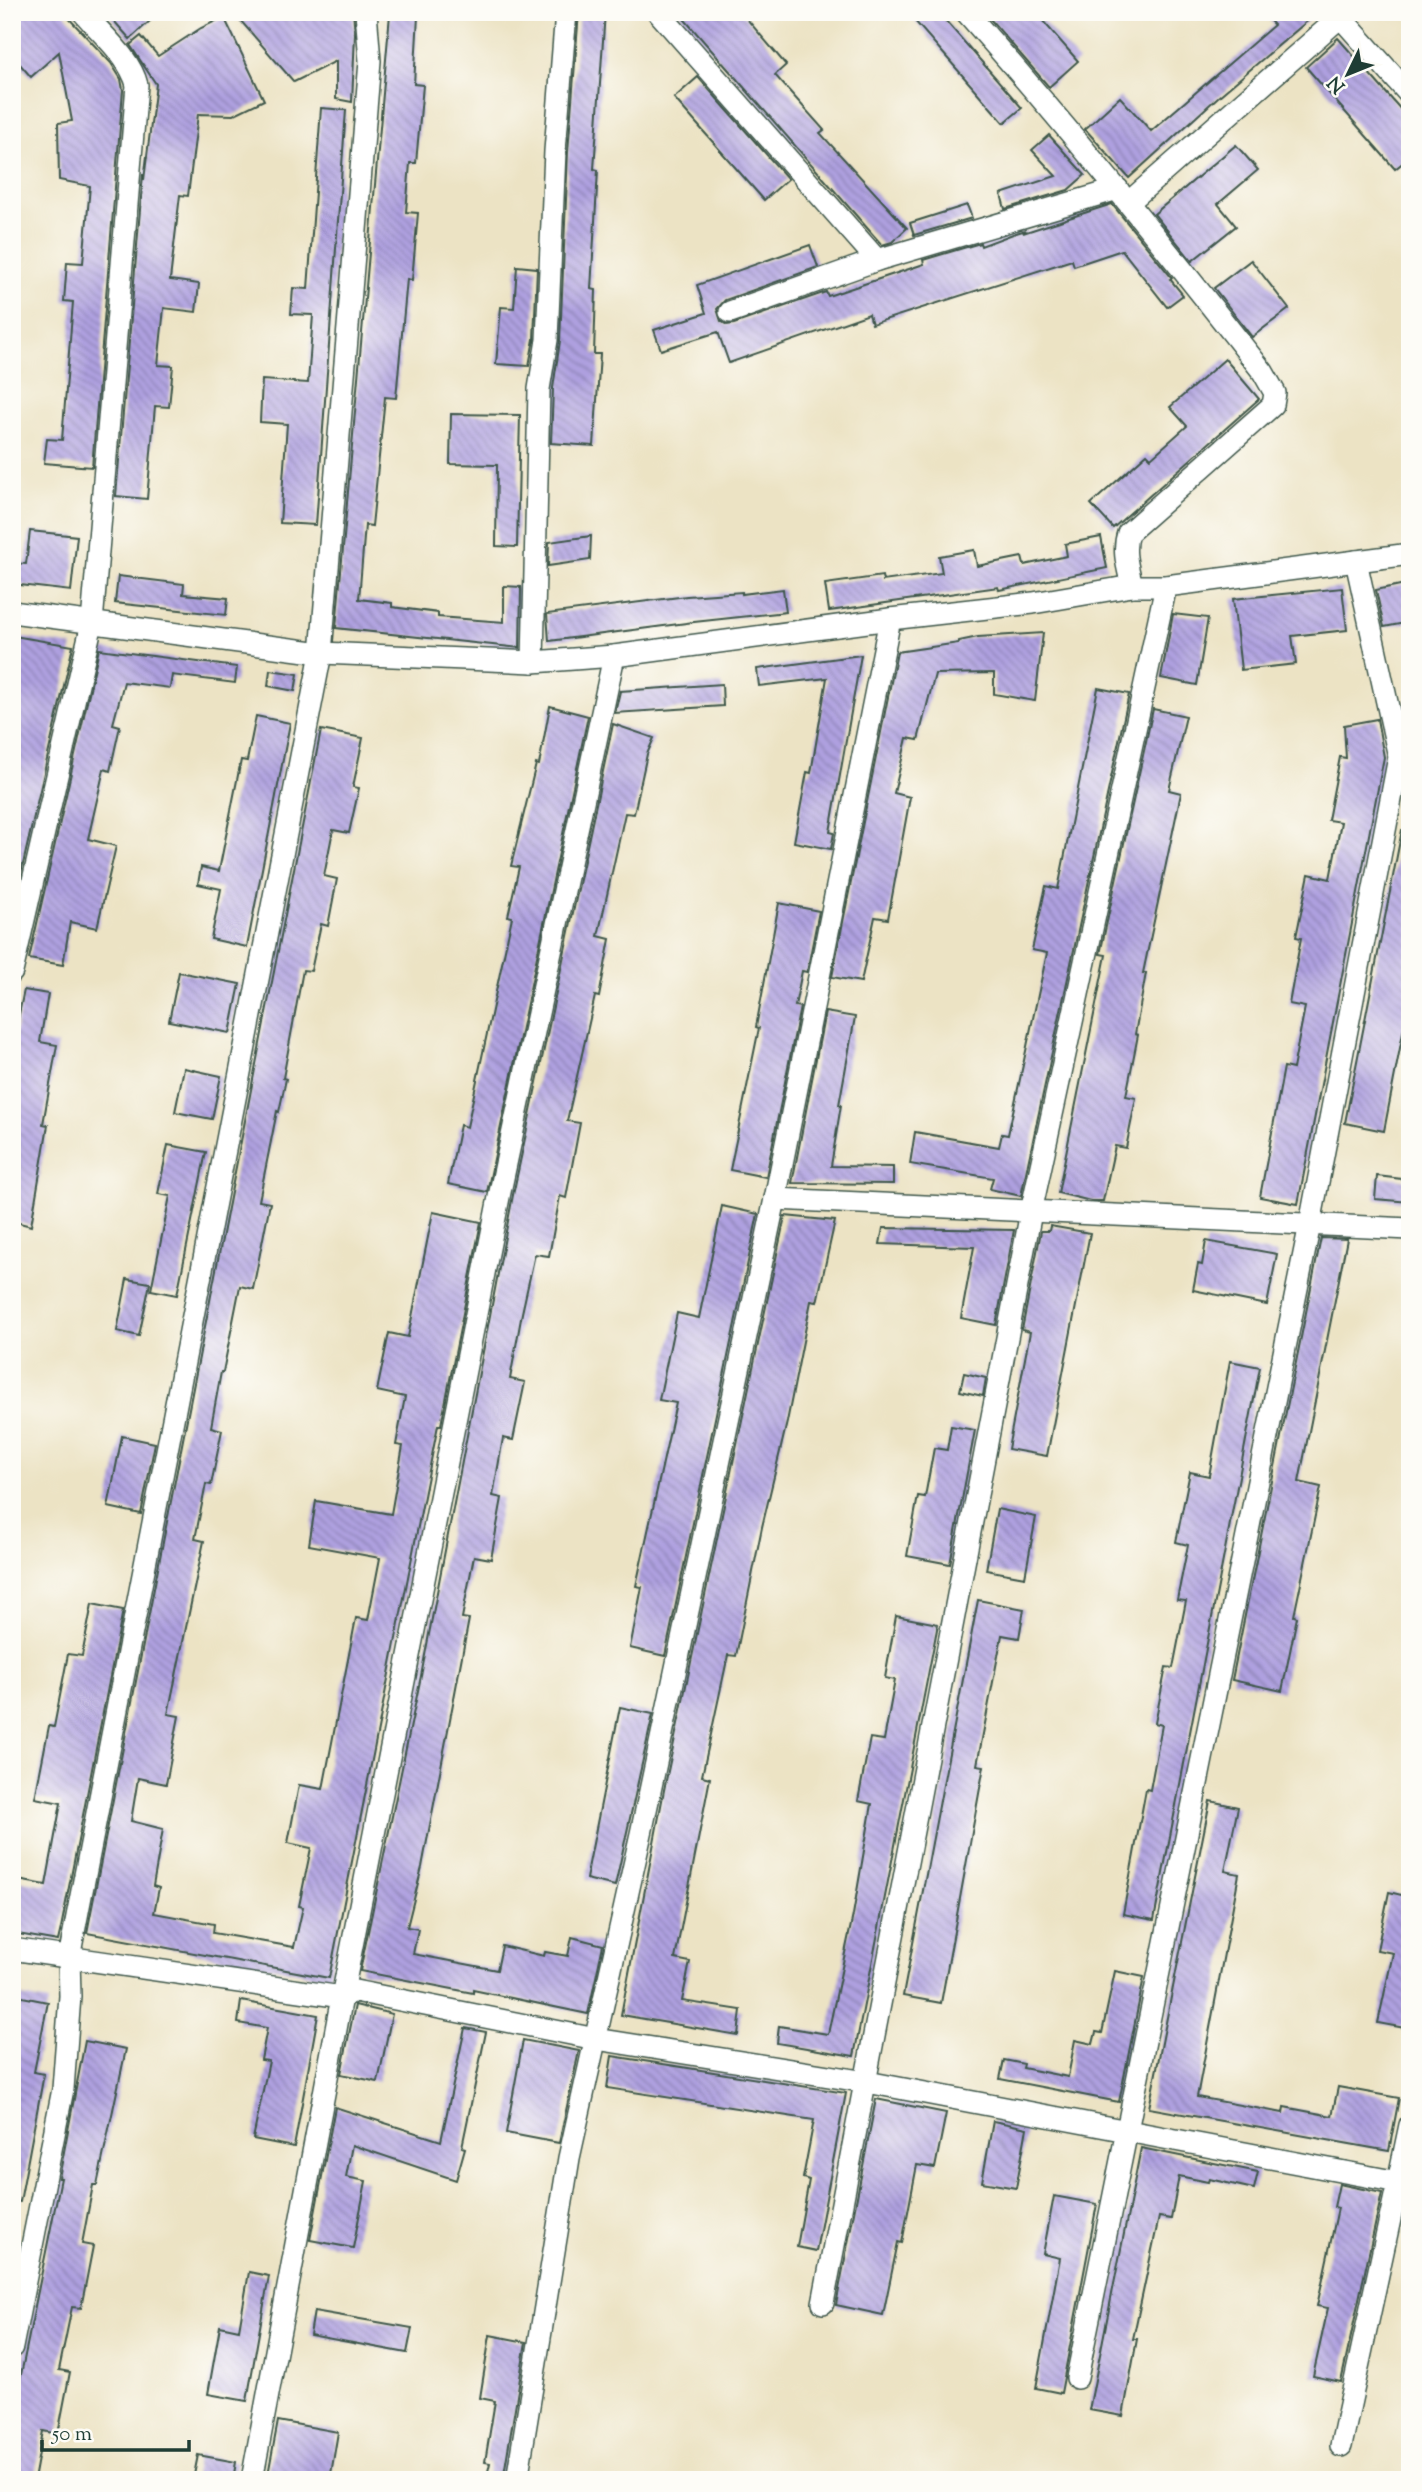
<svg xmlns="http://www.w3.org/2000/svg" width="1422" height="2492" font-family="'Sorts Mill Goudy',serif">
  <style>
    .building { fill: url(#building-back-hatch) }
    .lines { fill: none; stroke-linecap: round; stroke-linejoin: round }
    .street-casing { stroke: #3e564a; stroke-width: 24 }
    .street { stroke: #fff; stroke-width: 21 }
  </style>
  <defs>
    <pattern id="building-back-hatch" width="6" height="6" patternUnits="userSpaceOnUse" patternTransform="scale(1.75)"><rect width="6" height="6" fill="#afa0e0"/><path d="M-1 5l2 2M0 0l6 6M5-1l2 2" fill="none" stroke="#8e84b6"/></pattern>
  </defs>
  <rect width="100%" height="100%" fill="#fdfcf7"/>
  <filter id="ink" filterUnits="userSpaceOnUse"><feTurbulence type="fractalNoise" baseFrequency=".0143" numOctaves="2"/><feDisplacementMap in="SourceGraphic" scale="14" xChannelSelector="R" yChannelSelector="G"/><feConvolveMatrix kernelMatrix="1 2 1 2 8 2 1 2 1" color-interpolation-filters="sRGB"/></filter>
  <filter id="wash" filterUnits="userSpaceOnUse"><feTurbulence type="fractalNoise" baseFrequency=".00686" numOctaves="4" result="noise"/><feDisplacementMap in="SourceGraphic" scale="28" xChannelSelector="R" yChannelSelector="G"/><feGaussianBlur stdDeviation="1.57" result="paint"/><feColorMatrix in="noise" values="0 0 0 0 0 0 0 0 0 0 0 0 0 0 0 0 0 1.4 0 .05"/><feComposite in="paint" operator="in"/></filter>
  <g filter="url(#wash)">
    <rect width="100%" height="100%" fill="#ece3c4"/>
    <g id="blocks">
      <!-- building -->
      <g class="building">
        <polygon points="12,12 63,12 111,63 121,79 123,90 92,467 44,463 47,439 62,440 73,302 64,301 67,262 83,263 90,186 59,180 58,123 72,121 59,52 31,77 12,55"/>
        <polygon points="106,12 142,12 150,21 130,39"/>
        <polygon points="233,12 353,12 355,34 352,102 336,99 336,61 294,82"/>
        <polygon points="579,12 605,12 594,169 598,170 591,289 596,290 594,354 600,354 594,446 551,443 553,388 560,341 568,152"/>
        <polygon points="678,12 741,12 786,65 775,75 824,130 820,133 907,228 892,242 882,245"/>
        <polygon points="907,12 938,12 1022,108 1004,123"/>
        <polygon points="984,12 1035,12 1078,61 1049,87"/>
        <polygon points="1262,12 1318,12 1218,97 1129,178 1085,129 1120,97 1151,131 1274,25"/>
        <polygon points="390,14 418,16 414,84 423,85 416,163 410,163 406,212 418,213 412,280 407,279 396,398 385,397 372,526 365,525 359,599 392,603 392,607 438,613 438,617 504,622 504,586 521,587 520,648 336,628"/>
        <polygon points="224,17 264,100 233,115 198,114 188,196 180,195 170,280 199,284 196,312 164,308 158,365 173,366 169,407 155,406 147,499 116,496 143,174 144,180 156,84 130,45 141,36 158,56 201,28"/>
        <polygon points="1338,38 1410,120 1410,157 1395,169 1306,67"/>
        <polygon points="698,77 788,179 764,200 674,98"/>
        <polygon points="321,108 346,110 316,525 280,523 287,424 260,422 262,380 308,383 313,315 291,314 293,288 308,289"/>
        <polygon points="1049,135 1085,175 1068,190 1005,209 1001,194 1056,176 1032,150"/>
        <polygon points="1236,145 1258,170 1218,204 1236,226 1192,261 1154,214"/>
        <polygon points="1112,204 1172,278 1170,279 1183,295 1167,307 1122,250 1074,266 1072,260 872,324 869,314 729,363 718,332 661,350 654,330 706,313 697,285 810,245 818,267 725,300 717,309 721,321 727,325 734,324 826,292 828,296 924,264 923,260 980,243 981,246 1013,234 1026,230 1023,233"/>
        <polygon points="967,205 972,218 914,235 910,223"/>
        <polygon points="1251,260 1289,309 1252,337 1214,288"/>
        <polygon points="517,266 537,268 534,339 529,366 496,364 501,307 514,308"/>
        <polygon points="1225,359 1259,399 1113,528 1091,504 1147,454 1151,458 1187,426 1170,407"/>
        <polygon points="451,414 520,415 517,547 496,546 497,465 450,464"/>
        <polygon points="30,531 77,536 71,591 12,584 12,563 26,564"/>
        <polygon points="591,536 590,560 548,566 549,542"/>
        <polygon points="1101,537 1107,568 999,590 998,587 829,611 825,584 882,576 883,581 942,573 939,556 974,550 977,566 1022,557 1024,565 1067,556 1065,544"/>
        <polygon points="118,576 184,584 183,594 228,598 226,615 115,603"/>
        <polygon points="1410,583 1410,622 1384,627 1376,590"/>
        <polygon points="1342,588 1347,630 1292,636 1296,664 1241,670 1233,599"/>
        <polygon points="783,589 786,612 694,622 549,641 547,614 687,596 742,592 742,594"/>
        <polygon points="1173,614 1208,618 1197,685 1161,678"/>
        <polygon points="1043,633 1035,701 994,694 994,673 935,674 918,740 907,738 894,793 910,797 888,919 875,917 861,982 832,977 897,652 959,643 959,641 978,637"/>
        <polygon points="14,636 73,646 12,912 12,714 18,690 12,688"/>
        <polygon points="99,649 237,667 235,683 172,675 170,688 124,682 113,724 120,726 110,771 104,769 88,839 116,846 97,928 70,922 63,965 29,959"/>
        <polygon points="861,655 830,832 834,833 831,849 794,842 807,772 811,773 827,678 759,686 757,669"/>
        <polygon points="270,670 298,674 295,691 268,686"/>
        <polygon points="722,684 723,706 615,713 620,691"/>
        <polygon points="1098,688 1129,694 1021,1196 990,1189 993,1178 910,1164 915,1132 999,1147 1002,1134 1008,1135 1047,953 1032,950 1046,886 1058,889"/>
        <polygon points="550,706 588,716 487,1192 448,1184 460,1125 467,1127 512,917 508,916 519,867 511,866 536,764 539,765"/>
        <polygon points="1153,709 1186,716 1169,790 1181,793 1143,973 1146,973 1135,1034 1138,1035 1126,1096 1136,1098 1126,1148 1115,1146 1103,1201 1091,1201 1058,1193 1106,955 1100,954"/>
        <polygon points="256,716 290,723 247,947 211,939 221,889 198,884 201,867 219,871 241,760 247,761"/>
        <polygon points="1377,719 1384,757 1298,1204 1260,1197 1284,1067 1293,1069 1305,1007 1289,1004 1301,938 1296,937 1309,874 1330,879 1341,822 1328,820 1340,757 1346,758 1344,725"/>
        <polygon points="613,724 654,738 647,754 634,814 625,813 598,936 610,939 599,997 595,996 567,1121 580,1123 566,1198 560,1196 549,1256 535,1254 522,1313 510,1379 525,1382 513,1440 503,1438 493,1496 502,1498 491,1559 474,1556 462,1618 469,1619 422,1867 407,1927 418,1929 413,1954 497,1970 502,1946 544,1956 545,1952 568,1956 572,1937 603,1945 588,2014 473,1990 473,1993 360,1971 421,1676 513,1195"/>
        <polygon points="321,730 363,738 353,787 359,788 349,833 333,830 324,876 337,879 328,926 321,924 311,971 303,970 283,1078 286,1079 279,1112 277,1111 259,1201 270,1203 253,1289 240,1286 223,1372 221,1372 211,1427 222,1430 211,1485 206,1484 195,1539 204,1541 168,1714 179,1716 166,1784 138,1778 131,1821 163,1829 153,1886 159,1888 154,1913 214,1924 213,1933 294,1947 303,1907 299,1906 311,1848 288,1843 299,1785 323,1789 356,1618 368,1620 380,1558 309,1545 316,1501 391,1514 403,1446 396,1445 405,1397 377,1391 389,1333 408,1337 433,1212 481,1222 441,1425 438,1425 329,1978 87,1933"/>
        <polygon points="1402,830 1410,830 1410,996 1384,1131 1345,1123"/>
        <polygon points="779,903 819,911 807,972 802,971 795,1006 800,1007 766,1177 730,1170 759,1028 756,1027"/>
        <polygon points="179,972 240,984 230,1033 169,1021"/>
        <polygon points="24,990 48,994 40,1042 57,1045 43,1124 48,1125 31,1226 12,1221 12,1048"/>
        <polygon points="825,1012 855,1017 839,1105 841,1105 831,1166 893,1167 893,1184 792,1183"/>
        <polygon points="184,1068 221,1076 212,1119 175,1112"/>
        <polygon points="168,1145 206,1152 177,1295 151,1290 170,1196 158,1194"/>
        <polygon points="1377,1176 1410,1180 1410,1202 1375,1199"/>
        <polygon points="722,1206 758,1214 665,1656 630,1648 642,1587 636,1586 676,1403 659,1400 677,1313 699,1318"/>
        <polygon points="785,1216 835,1221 817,1302 811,1301 787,1422 762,1527 736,1656 728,1655 702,1776 710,1778 675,1959 690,1962 682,2001 741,2010 738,2035 621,2015 664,1790"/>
        <polygon points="1050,1226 1090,1233 1047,1456 1008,1449 1030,1332 1022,1330 1041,1231 1049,1231"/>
        <polygon points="883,1228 1014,1230 996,1325 961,1318 974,1247 880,1244"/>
        <polygon points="1321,1238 1347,1239 1299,1482 1321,1487 1294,1616 1297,1617 1282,1691 1232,1680"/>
        <polygon points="1206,1241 1277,1254 1267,1305 1193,1290 1198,1264 1202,1265"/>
        <polygon points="127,1279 150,1283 139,1336 117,1331"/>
        <polygon points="1230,1361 1260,1367 1154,1920 1123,1914 1146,1789 1150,1790 1162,1725 1155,1723 1166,1667 1173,1668 1186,1601 1177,1600 1188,1545 1176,1542 1190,1472 1209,1476"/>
        <polygon points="964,1373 986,1378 983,1396 960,1391"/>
        <polygon points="951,1426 975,1430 950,1564 907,1556 918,1496 925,1497 934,1448 947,1450"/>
        <polygon points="122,1436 155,1443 141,1514 108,1507"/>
        <polygon points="997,1509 1036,1517 1025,1577 986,1570"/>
        <polygon points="978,1600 1024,1609 1019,1638 1002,1635 977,1765 984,1766 941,2003 903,1996"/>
        <polygon points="92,1604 123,1610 61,1928 58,1941 12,1933 12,1879 46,1885 61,1803 35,1798 49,1726 54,1727 68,1654 82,1656"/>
        <polygon points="896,1616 938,1624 854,2056 777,2043 779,2026 828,2034 853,1915 872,1804 858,1801 870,1738 884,1740 895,1680 885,1678"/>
        <polygon points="620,1707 653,1714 615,1886 586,1879"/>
        <polygon points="1210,1801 1238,1807 1225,1871 1239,1874 1197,2097 1283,2113 1284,2107 1332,2116 1338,2087 1399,2098 1389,2151 1149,2108"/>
        <polygon points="1389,1892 1410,1897 1410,2029 1378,2023 1393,1953 1377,1950"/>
        <polygon points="1115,1971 1144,1977 1119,2102 1000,2079 1004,2060 1024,2064 1023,2068 1068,2077 1075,2040 1093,2044 1096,2032 1102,2033"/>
        <polygon points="12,1995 48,2002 34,2072 44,2074 20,2202 12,2201"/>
        <polygon points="241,2001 318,2015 294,2147 253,2139 269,2061 261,2060 267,2028 238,2023"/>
        <polygon points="355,2005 392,2014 378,2082 341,2074"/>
        <polygon points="465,2028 486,2032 462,2147 465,2148 456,2180 352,2145 346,2177 366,2181 353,2248 310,2240 335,2107 441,2141"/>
        <polygon points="523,2040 579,2051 559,2143 506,2133"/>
        <polygon points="85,2041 126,2049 97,2185 93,2185 82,2244 93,2246 81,2308 72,2307 59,2370 70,2372 58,2434 43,2431 34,2480 12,2480 12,2419 61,2178 59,2178"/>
        <polygon points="612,2056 846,2093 816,2251 797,2247 809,2180 803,2178 814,2120 607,2088"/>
        <polygon points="876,2099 946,2113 935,2168 917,2165 902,2243 898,2242 883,2315 836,2305"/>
        <polygon points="993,2121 1027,2128 1016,2188 982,2182"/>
        <polygon points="1141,2148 1258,2172 1254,2189 1209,2179 1208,2182 1179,2176 1171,2219 1159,2217 1133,2339 1137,2339 1123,2416 1089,2410"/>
        <polygon points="1339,2184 1382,2193 1341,2382 1313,2376 1328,2308 1317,2306 1338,2208 1334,2207"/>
        <polygon points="1054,2196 1097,2204 1061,2393 1036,2388 1060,2258 1043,2254"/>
        <polygon points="249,2272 269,2276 247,2401 208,2394 220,2326 239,2330"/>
        <polygon points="314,2311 412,2328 407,2353 310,2335"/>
        <polygon points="490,2335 526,2342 503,2480 486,2480 490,2463 485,2462 495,2401 480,2398"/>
        <polygon points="278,2421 338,2432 330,2480 267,2480"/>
        <polygon points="198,2455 236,2462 233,2480 193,2480"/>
      </g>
    </g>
  </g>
  <g filter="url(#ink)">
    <use href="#blocks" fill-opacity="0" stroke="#3e564a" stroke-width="2"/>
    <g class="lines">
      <defs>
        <g id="street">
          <polyline points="658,12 877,260"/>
          <path d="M966,12C1070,129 1167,249 1263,372L1275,393L1273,405L1128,533C1122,551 1128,568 1132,586"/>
          <polyline points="1336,12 1410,95"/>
          <polyline points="1129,202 1346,12"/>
          <polyline points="730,312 877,260 1118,189"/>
          <polyline points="12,612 321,653 533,662 614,656 890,619 1033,603 1132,586 1166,586 1410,554"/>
          <polyline points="533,662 539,389 547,340 555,151 566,12"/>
          <path d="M12,972L92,623L137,85C130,57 101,34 83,12"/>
          <polyline points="775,1199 1410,1229"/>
          <polyline points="12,1949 342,1997 355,1991 596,2039 867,2082 1398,2182 1341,2446"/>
          <polyline points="1398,2182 1410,2125"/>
          <polyline points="823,2303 1031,1212 1166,586"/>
          <polyline points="12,2347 63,2089 70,1996 69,1958 321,653 370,61 366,12"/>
          <polyline points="1077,2378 1310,1224 1399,757 1356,561"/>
          <polyline points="252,2480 342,1997 500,1192 614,656"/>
          <polyline points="517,2480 569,2158 642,1829 775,1199 890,619"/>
        </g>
      </defs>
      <!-- street casing -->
      <use href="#street" class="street-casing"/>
      <!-- street -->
      <use href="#street" class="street"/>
    </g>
  </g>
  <!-- margin -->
  <rect width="1422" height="2492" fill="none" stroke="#fdfcf7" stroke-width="42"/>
  <!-- north arrow -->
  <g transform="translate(1348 74) rotate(227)" stroke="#fdfcf7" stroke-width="5" paint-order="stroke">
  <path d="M0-5L12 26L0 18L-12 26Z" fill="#1f3d34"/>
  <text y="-10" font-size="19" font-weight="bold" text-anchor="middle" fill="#1f3d34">N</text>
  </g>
  <!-- scale -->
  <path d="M42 2440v10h147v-10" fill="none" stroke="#1f3d34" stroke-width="3.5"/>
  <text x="52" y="2440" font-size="21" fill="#1f3d34" stroke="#fdfcf7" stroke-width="5" paint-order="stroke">50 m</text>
</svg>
